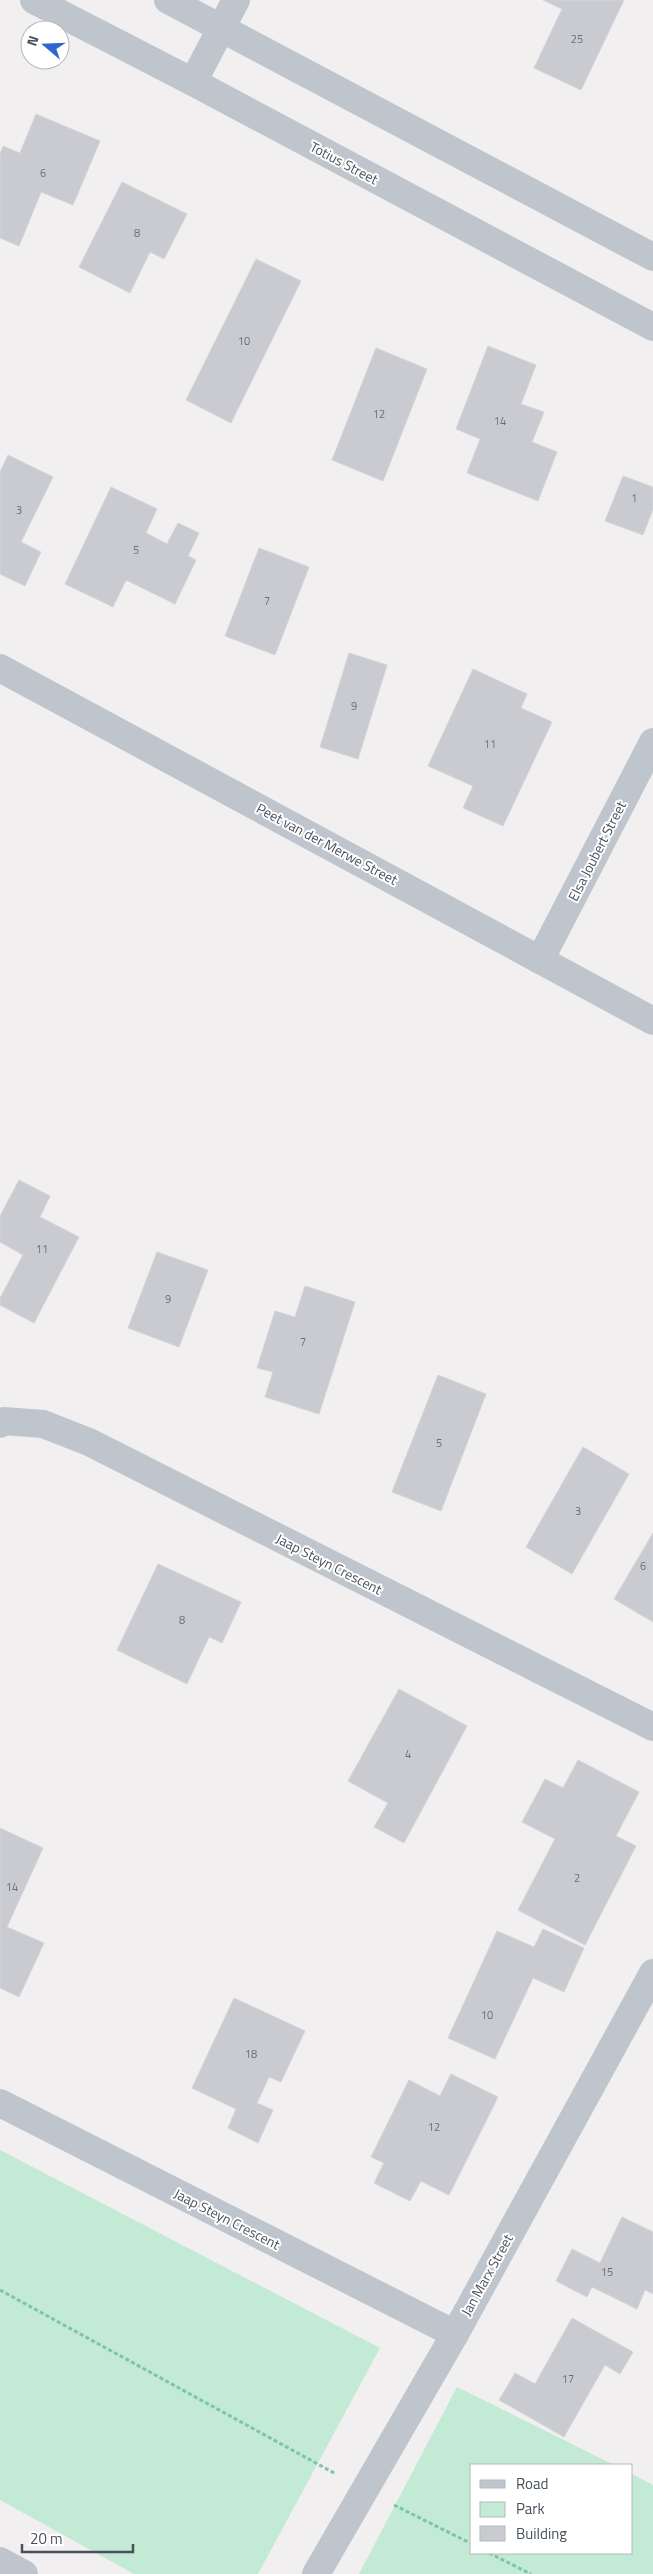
<svg xmlns="http://www.w3.org/2000/svg" width="653" height="2574" font-family="'Titillium Web',sans-serif">
  <style>
    .green { fill: #c2ead4 }
    .building { fill: #c9cbd1; stroke: #d3d5d9 }
    .lines { fill: none; stroke-linecap: round; stroke-linejoin: round }
    .path { stroke: #7ec4a6; stroke-width: 3; stroke-dasharray: 4 2.5; stroke-linecap: butt }
    .minor { stroke: #bfc5cc; stroke-width: 28 }
    .tertiary { stroke: #bfc5cc; stroke-width: 28 }
    .labels { text-anchor: middle; stroke-width: 4; stroke-linejoin: round; paint-order: stroke }
    .number-label { font-size: 11px; fill: #697078 }
    .street-label { font-size: 14px; fill: #49515a; stroke: #fff }
  </style>
  <rect width="100%" height="100%" fill="#f1efef"/>
  <!-- green -->
  <g class="green">
    <polygon points="0,2150 380,2348 258,2574 134,2574 0,2500"/>
    <polygon points="457,2387 614,2465 472,2465 472,2553 632,2553 632,2474 653,2485 653,2574 359,2574"/>
  </g>
  <!-- building -->
  <g class="building">
    <polygon points="543,0 624,0 581,90 534,68 562,9"/>
    <polygon points="36,114 100,141 73,205 41,192 19,246 0,238 0,154 3,146 20,153"/>
    <polygon points="122,182 187,214 164,259 150,252 130,293 79,267"/>
    <polygon points="256,259 301,281 231,423 186,400"/>
    <polygon points="488,346 536,365 521,404 544,412 532,442 557,452 538,501 467,473 480,439 456,429"/>
    <polygon points="376,348 427,369 383,481 332,460"/>
    <polygon points="8,455 53,477 21,542 41,552 25,586 0,574 0,472"/>
    <polygon points="623,476 653,487 653,509 643,535 605,521"/>
    <polygon points="111,487 157,509 146,533 167,544 178,523 199,533 188,556 196,560 175,604 126,580 113,607 65,584"/>
    <polygon points="259,548 309,567 275,655 225,636"/>
    <polygon points="349,653 387,665 358,759 320,747"/>
    <polygon points="473,669 527,694 521,708 552,722 503,826 463,808 473,786 428,766"/>
    <polygon points="19,1180 50,1196 40,1217 79,1237 34,1323 0,1305 0,1298 23,1255 0,1242 0,1216"/>
    <polygon points="157,1252 208,1270 179,1347 128,1328"/>
    <polygon points="305,1286 355,1302 319,1414 265,1397 273,1372 257,1368 275,1311 295,1317"/>
    <polygon points="438,1375 486,1394 441,1511 392,1492"/>
    <polygon points="583,1447 629,1474 572,1574 526,1547"/>
    <polygon points="653,1533 653,1622 614,1599"/>
    <polygon points="158,1564 241,1602 222,1643 209,1637 187,1684 117,1650"/>
    <polygon points="399,1689 467,1726 404,1843 374,1827 388,1803 348,1781"/>
    <polygon points="578,1760 639,1792 616,1836 636,1846 585,1945 518,1910 555,1839 522,1822 545,1779 563,1788"/>
    <polygon points="0,1828 43,1848 7,1927 44,1943 19,1997 0,1988"/>
    <polygon points="543,1929 584,1948 564,1992 533,1978 495,2059 448,2038 497,1931 534,1947"/>
    <polygon points="234,1998 305,2031 281,2082 269,2077 257,2103 273,2110 258,2143 228,2128 236,2109 192,2088"/>
    <polygon points="451,2074 498,2097 449,2195 421,2181 410,2201 374,2183 384,2163 371,2157 409,2080 440,2096"/>
    <polygon points="622,2217 653,2232 653,2294 645,2290 637,2309 592,2287 587,2297 556,2281 572,2249 600,2263"/>
    <polygon points="572,2318 633,2352 620,2374 605,2365 564,2437 499,2400 515,2373 535,2384"/>
  </g>
  <g class="lines">
    <!-- path -->
    <g class="path">
      <polyline points="0,2290 336,2474"/>
      <polyline points="394,2505 472,2544"/>
      <polyline points="489,2553 531,2574"/>
    </g>
    <!-- minor -->
    <g class="minor">
      <polyline points="193,82 236,0"/>
      <polyline points="0,668 653,1021"/>
      <polyline points="540,960 653,742"/>
      <polyline points="0,1424 4,1421 43,1424 89,1442 653,1727"/>
      <polyline points="0,2103 455,2334"/>
      <polyline points="0,2561 24,2574"/>
      <polyline points="316,2574 455,2334 653,1973"/>
    </g>
    <!-- tertiary -->
    <g class="tertiary">
      <polyline points="34,0 193,82 653,327"/>
      <polyline points="168,0 653,257"/>
    </g>
  </g>
  <g class="labels">
    <!-- number labels -->
    <g class="number-label">
      <text x="577" y="43">25</text>
      <text x="43" y="177">6</text>
      <text x="137" y="237">8</text>
      <text x="244" y="345">10</text>
      <text x="379" y="418">12</text>
      <text x="500" y="425">14</text>
      <text x="634" y="502">1</text>
      <text x="19" y="514">3</text>
      <text x="136" y="554">5</text>
      <text x="267" y="605">7</text>
      <text x="354" y="710">9</text>
      <text x="490" y="748">11</text>
      <text x="42" y="1253">11</text>
      <text x="168" y="1303">9</text>
      <text x="303" y="1346">7</text>
      <text x="439" y="1447">5</text>
      <text x="578" y="1515">3</text>
      <text x="643" y="1570">6</text>
      <text x="182" y="1624">8</text>
      <text x="408" y="1758">4</text>
      <text x="577" y="1882">2</text>
      <text x="12" y="1891">14</text>
      <text x="487" y="2019">10</text>
      <text x="251" y="2058">18</text>
      <text x="434" y="2131">12</text>
      <text x="607" y="2276">15</text>
      <text x="568" y="2383">17</text>
    </g>
    <!-- street labels -->
    <g class="street-label">
      <text transform="translate(344 163) rotate(28)" y="5">Totius Street</text>
      <text transform="translate(327 844) rotate(28)" y="5">Peet van der Merwe Street</text>
      <text transform="translate(597 851) rotate(-63)" y="5">Elsa Joubert Street</text>
      <text transform="translate(329 1564) rotate(27)" y="5">Jaap Steyn Crescent</text>
      <text transform="translate(227 2219) rotate(27)" y="5">Jaap Steyn Crescent</text>
      <text transform="translate(487 2275) rotate(-61)" y="5">Jan Marx Street</text>
    </g>
  </g>
  <!-- legend -->
  <rect x="470" y="2464" width="162" height="90" fill="#ffffff" stroke="#b6b9bd"/>
  <rect x="480" y="2480" width="25" height="8" fill="#bfc5cc" stroke="#b6b9bd"/>
  <text x="516" y="2489" font-size="15" fill="#49515a">Road</text>
  <rect x="480" y="2502" width="25" height="15" fill="#c2ead4" stroke="#b6b9bd"/>
  <text x="516" y="2514" font-size="15" fill="#49515a">Park</text>
  <rect x="480" y="2526" width="25" height="15" fill="#c9cbd1" stroke="#b6b9bd"/>
  <text x="516" y="2539" font-size="15" fill="#49515a">Building</text>
  <!-- north arrow -->
  <g transform="translate(45 45) rotate(289)"><circle r="24" fill="#ffffff" stroke="#b6b9bd"/>
  <path d="M0-4L9 19L0 12L-9 19Z" fill="#2e68cc"/>
  <text y="-8" font-size="14" font-weight="bold" text-anchor="middle" fill="#49515a">N</text>
  </g>
  <!-- scale -->
  <path d="M22 2544v8h111v-8" fill="none" stroke="#49515a" stroke-width="2.5"/>
  <text x="30" y="2544" font-size="15" fill="#49515a" stroke="#ffffff" stroke-width="4" paint-order="stroke">20 m</text>
</svg>
